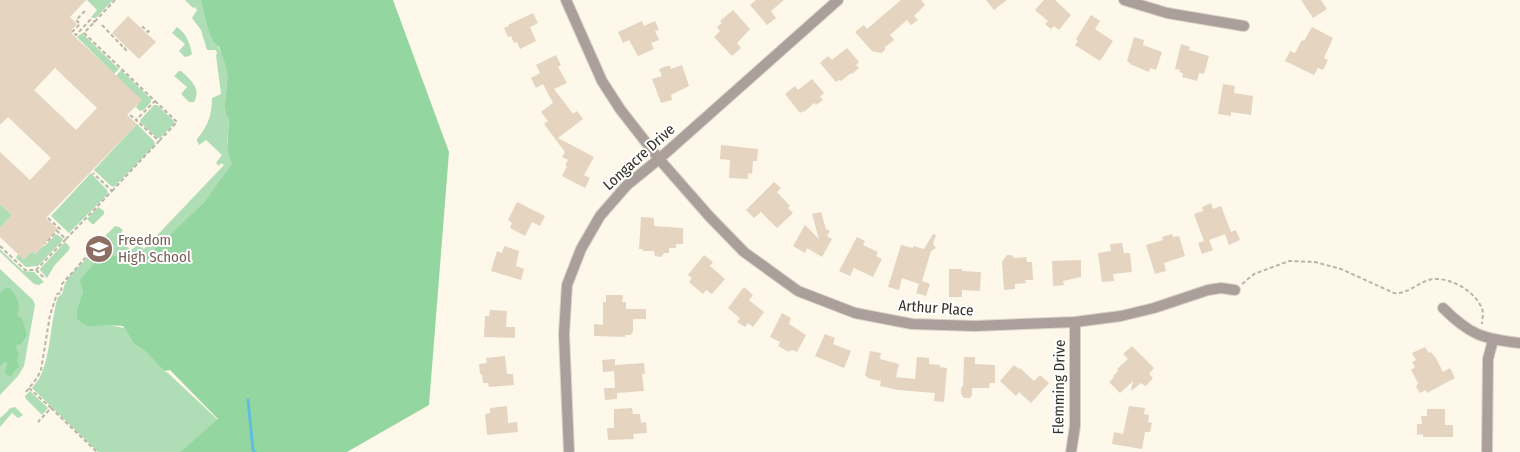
<svg xmlns="http://www.w3.org/2000/svg" width="1520" height="452" font-family="'Fira Sans Condensed',sans-serif">
  <style>
    .green { fill: #afddb6 }
    .forest { fill: #94d6a0 }
    .lines { fill: none; stroke-linecap: round; stroke-linejoin: round }
    .stream { stroke: #5fbede; stroke-width: 3 }
    .building { fill: #e4d4c0; fill-rule: evenodd }
    .minor-casing { stroke: #d9d4c7; stroke-width: 12 }
    .path { stroke: #bab5a9; stroke-width: 2; stroke-dasharray: 4 2.5; stroke-linecap: butt }
    .minor { stroke: #aa9f9b; stroke-width: 10 }
    .labels { text-anchor: middle; stroke-width: 4; stroke-linejoin: round; paint-order: stroke }
    .street-label { font-size: 15px; fill: #333027; stroke: #fff }
    .education-label { font-size: 15px; fill: #785e54; stroke: #fff; text-anchor: start }
  </style>
  <rect width="100%" height="100%" fill="#fef8ea"/>
  <!-- green -->
  <g class="green">
    <polygon points="87,0 113,0 96,18 92,18 91,17 97,10"/>
    <path d="M185,0H201C203,8 205,23 209,30C217,45 225,57 227,74C229,88 220,108 229,120L227,142L233,164L205,201L157,247L142,257H122L102,254L83,291L77,309L109,325L124,328L133,343L146,352L164,371L168,373L218,420L180,452H98L32,388C34,385 37,382 39,379C51,357 50,322 58,297C65,293 62,290 65,284C69,274 81,265 88,257L87,254L115,226L119,227L123,230L118,238L131,250L138,245L144,249L224,165L221,163L219,166L216,163L222,155L206,140L199,145L197,141V139C208,126 212,115 212,98L221,94L216,55L217,54L216,50H207L201,30L192,18L197,10L195,7L193,8Z"/>
    <path d="M177,27C186,33 190,43 192,54L189,56L185,57L179,51L185,44L172,33Z"/>
    <polygon points="82,33 119,69 114,74 77,37"/>
    <polygon points="121,70 151,99 151,102 144,110 140,111 136,107 141,100 116,76"/>
    <path d="M179,71H181C190,79 202,89 194,102H189L181,94L187,87L174,76Z"/>
    <polygon points="154,105 157,105 174,121 174,124 160,138 157,138 140,122 141,119"/>
    <polygon points="137,124 154,141 155,145 114,187 111,186 94,170"/>
    <polygon points="91,173 107,190 108,194 69,233 51,216"/>
    <polygon points="0,204 12,215 0,228"/>
    <polygon points="98,207 104,211 104,214 94,224 92,224 87,219"/>
    <polygon points="56,234 62,238 63,240 38,266 26,267 16,258 18,254 24,259 32,251 35,254 44,245 45,246"/>
    <polygon points="65,242 70,247 69,250 54,266 47,278 40,270 40,269"/>
    <polygon points="0,249 23,271 34,272 44,282 39,285 34,284 0,252"/>
    <polygon points="0,269 33,300 35,305 24,366 18,376 0,395"/>
    <polygon points="30,391 48,408 42,415 26,399 25,396"/>
    <polygon points="15,407 23,415 18,418 12,413 0,427 0,418 9,410 8,409"/>
  </g>
  <!-- forest -->
  <g class="forest">
    <path d="M201,0H393L449,152L429,405L347,452H180L218,419L170,370L164,371L146,352L133,343L123,326C118,326 112,325 107,325C92,326 89,329 77,319V309L83,291L80,280L102,254L122,257H142L157,247L205,201L232,164C225,147 228,138 229,120C220,108 229,88 227,74C226,65 222,56 219,47C208,39 204,13 201,0Z"/>
    <path d="M5,288H10C18,299 21,303 17,316L22,319L27,335L21,344L15,346L19,354L17,360L19,367L16,369L11,376L7,375L5,371L7,364L6,361L0,366V293Z"/>
  </g>
  <g class="lines">
    <!-- stream -->
    <polyline class="stream" points="248,400 253,450 255,452"/>
  </g>
  <!-- building -->
  <g class="building">
    <path d="M0,0H86L70,17L77,24L70,32L142,100L127,115L137,124L46,218L58,229L35,254L32,251L24,260L0,237V228L12,215L0,204V152L30,180L51,158L8,117L0,125ZM55,68L97,108L76,130L34,90Z"/>
    <polygon points="756,0 784,0 771,11 776,18 767,25 750,5"/>
    <polygon points="901,0 921,0 925,5 914,16 918,20 911,25 907,20 890,35 894,40 885,47 885,50 881,53 872,51 855,32 864,25 867,29"/>
    <polygon points="986,0 1007,0 994,10"/>
    <polygon points="1044,0 1055,0 1071,15 1059,30 1054,26 1051,29 1045,24 1048,21 1035,10"/>
    <polygon points="1301,0 1321,0 1327,9 1313,18"/>
    <polygon points="733,10 750,29 737,43 741,48 732,56 714,37 720,31 717,27 722,23 720,21"/>
    <polygon points="533,13 538,23 530,27 536,41 520,49 517,42 514,43 511,36 508,37 504,28 509,26 508,25"/>
    <polygon points="1091,15 1100,21 1095,29 1113,41 1100,61 1075,45 1078,41 1076,39"/>
    <polygon points="128,16 156,42 139,59 112,33"/>
    <polygon points="642,21 644,26 655,21 659,30 655,31 659,40 651,43 654,49 638,56 629,40 623,43 618,32"/>
    <polygon points="1312,27 1333,38 1324,58 1328,60 1323,70 1318,68 1314,75 1285,61 1290,51 1295,53 1302,40 1304,41"/>
    <polygon points="1134,37 1144,40 1143,45 1162,52 1156,70 1150,68 1149,72 1130,64 1130,63 1127,61"/>
    <polygon points="1181,44 1190,47 1189,50 1209,56 1204,74 1199,73 1197,81 1182,77 1183,73 1179,72 1180,70 1175,69"/>
    <polygon points="847,48 859,62 856,65 859,68 852,74 851,73 841,81 839,80 836,82 820,63 828,56 832,60"/>
    <polygon points="556,55 561,65 558,67 567,83 554,89 573,114 577,111 583,119 558,138 594,157 584,175 590,178 585,188 562,176 567,166 565,165 568,160 562,157 565,152 544,124 548,121 541,112 553,103 543,84 536,88 531,78 540,73 536,65"/>
    <polygon points="682,65 689,86 671,95 672,100 661,103 652,79 662,76 659,69 667,66 670,66 671,69"/>
    <polygon points="812,79 824,93 820,97 823,100 816,105 814,103 804,112 803,111 800,113 785,94 795,86 798,90"/>
    <polygon points="1223,84 1235,86 1234,93 1253,96 1251,115 1231,112 1231,116 1218,114"/>
    <polygon points="721,145 758,149 757,161 753,161 752,174 748,173 748,179 729,178 730,160 720,159"/>
    <polygon points="774,182 781,188 777,192 790,206 788,208 793,213 777,228 761,212 754,218 746,210"/>
    <polygon points="517,202 545,216 540,226 532,222 525,236 510,228 512,223 508,220"/>
    <polygon points="1211,203 1213,209 1221,206 1231,232 1236,230 1240,240 1229,245 1225,234 1209,240 1213,250 1202,254 1198,243 1204,241 1194,214 1203,211 1202,207"/>
    <polygon points="821,212 826,229 830,231 827,236 832,239 822,257 807,248 805,253 793,246 805,225 819,239 812,214"/>
    <polygon points="641,217 654,218 654,226 683,228 683,244 676,244 676,248 669,248 669,253 664,253 661,257 655,256 654,251 643,251 643,249 639,249"/>
    <polygon points="933,234 936,235 933,244 936,248 931,251 922,281 930,284 926,296 916,293 919,284 902,278 899,290 888,287 901,245 913,248 913,246 924,249"/>
    <polygon points="1172,234 1173,237 1179,236 1185,256 1164,263 1166,271 1155,274 1146,245 1163,240 1162,237"/>
    <polygon points="857,237 865,241 863,245 878,252 876,256 882,259 873,277 854,268 850,276 839,271"/>
    <polygon points="1122,243 1124,253 1130,253 1132,272 1113,274 1114,281 1102,282 1098,253 1111,251 1110,244"/>
    <polygon points="504,246 519,251 516,266 524,269 521,280 491,271 497,251 502,253"/>
    <polygon points="704,255 713,262 710,266 725,279 712,294 706,290 703,294 689,282 692,278 688,275"/>
    <polygon points="1007,255 1011,255 1015,258 1026,257 1027,262 1032,262 1033,280 1025,280 1026,283 1015,284 1015,289 1004,290 1002,262"/>
    <polygon points="1081,260 1081,277 1063,281 1064,285 1053,286 1052,261"/>
    <polygon points="949,269 962,269 962,271 981,272 980,291 962,290 962,297 949,297"/>
    <polygon points="744,287 753,295 749,300 764,312 753,327 748,323 745,327 737,322 740,318 728,308"/>
    <polygon points="606,295 623,295 622,302 626,302 626,309 646,309 646,319 633,319 633,332 630,335 625,335 625,337 594,336 594,324 603,325 603,302 606,302"/>
    <polygon points="490,310 507,311 506,327 515,327 515,338 484,337 485,316 489,316"/>
    <polygon points="782,313 791,318 789,324 806,335 797,352 793,350 792,351 790,350 789,352 778,346 780,342 770,337"/>
    <polygon points="825,334 835,338 833,344 851,351 844,368 815,356"/>
    <polygon points="1132,346 1154,368 1149,374 1153,378 1147,385 1145,386 1141,383 1131,391 1133,381 1120,393 1109,382 1114,377 1113,376 1118,371 1117,369 1128,359 1123,354"/>
    <polygon points="1425,347 1429,353 1431,352 1436,358 1443,372 1450,368 1455,378 1427,393 1426,390 1420,393 1416,387 1418,383 1411,370 1415,367 1412,362 1416,360 1412,353"/>
    <polygon points="870,351 881,353 880,359 899,364 896,377 915,379 917,357 929,358 929,364 940,365 940,367 947,368 944,402 934,401 935,393 898,390 880,386 881,381 867,378 868,377 865,376"/>
    <polygon points="505,356 507,374 513,374 514,385 489,387 488,383 483,383 482,374 480,374 479,364 487,363 486,358"/>
    <polygon points="964,357 975,357 975,364 995,365 995,383 990,383 989,388 972,388 972,395 970,398 964,398 961,394 961,388 963,386"/>
    <polygon points="615,359 615,365 644,363 645,374 642,374 644,391 617,393 617,399 605,400 604,388 615,388 614,371 603,372 602,360"/>
    <polygon points="1014,365 1019,369 1020,368 1034,381 1040,375 1049,383 1031,403 1019,392 1016,396 1000,381"/>
    <polygon points="507,406 508,423 517,422 518,432 487,435 485,414 490,413 490,408"/>
    <polygon points="1129,406 1145,408 1144,414 1149,415 1148,422 1152,423 1150,432 1145,432 1142,449 1112,444 1114,432 1123,434"/>
    <polygon points="632,408 633,414 640,414 641,423 646,422 647,433 633,434 634,439 608,440 607,428 614,428 614,409"/>
    <polygon points="1427,409 1445,409 1445,425 1453,425 1453,437 1423,437 1423,434 1417,435 1417,424 1422,424 1421,416 1427,416"/>
  </g>
  <g class="lines">
    <defs>
      <g id="minor">
        <polyline points="566,0 602,81 620,109 659,159 709,216 744,252 798,291 855,313 912,324 975,326 1075,322 1121,316 1154,308 1208,290 1221,288 1235,290"/>
        <polyline points="1124,0 1167,13 1244,26"/>
        <path d="M1443,308C1470,335 1483,339 1520,343"/>
        <polyline points="569,452 564,334 567,285 581,249 600,216 627,185 659,159 838,0"/>
        <polyline points="1071,452 1075,426 1075,322"/>
        <polyline points="1487,452 1488,359 1493,340"/>
      </g>
    </defs>
    <!-- minor casing -->
    <use href="#minor" class="minor-casing"/>
    <!-- path -->
    <g class="path">
      <polyline points="85,11 76,20 80,24 72,32 76,35 90,20 95,22"/>
      <polyline points="102,25 124,48 125,47"/>
      <polyline points="142,28 143,27 148,32 150,30"/>
      <polyline points="124,48 128,52"/>
      <polyline points="155,101 177,122 159,141"/>
      <polyline points="130,115 136,120"/>
      <polyline points="112,191 159,141 136,120 155,101 84,33 115,0"/>
      <polyline points="48,218 60,229 57,231"/>
      <polyline points="66,239 112,191 93,173"/>
      <polyline points="0,246 25,270 36,270 45,279"/>
      <polyline points="36,270 66,239 57,231 45,244"/>
      <path d="M1242,284L1254,274L1289,261L1315,262L1341,269L1394,293C1408,295 1420,280 1434,279C1452,278 1476,292 1482,309C1484,313 1482,319 1482,324"/>
      <polyline points="29,388 51,408 38,422"/>
      <polyline points="26,392 37,378 41,370 50,315 57,294 61,293 62,284 87,256"/>
      <polyline points="51,408 97,452"/>
    </g>
    <!-- minor -->
    <use href="#minor" class="minor"/>
  </g>
  <!-- icons -->
  <defs>
    <symbol id="school-disc" viewBox="-11 -11 22 22"><circle r="9.5" fill="#8d6e63" stroke="#fff"/><path d="M0-5L7-2L0 1L-7-2ZM-4 1L0 2.5L4 1V4Q0 6-4 4Z" fill="#fff"/></symbol>
  </defs>
  <g fill-rule="evenodd">
    <use href="#school-disc" x="83" y="233" width="32" height="32"/>
  </g>
  <g class="labels">
    <!-- street labels -->
    <g class="street-label">
      <text transform="translate(639 157) rotate(-42)" y="5">Longacre Drive</text>
      <text transform="translate(936 308) rotate(4)" y="5">Arthur Place</text>
      <text transform="translate(1059 387) rotate(-89)" y="5">Flemming Drive</text>
    </g>
    <!-- education labels -->
    <g class="education-label">
      <text x="118" y="245">Freedom<tspan x="118" dy="17">High School</tspan></text>
    </g>
  </g>
</svg>
